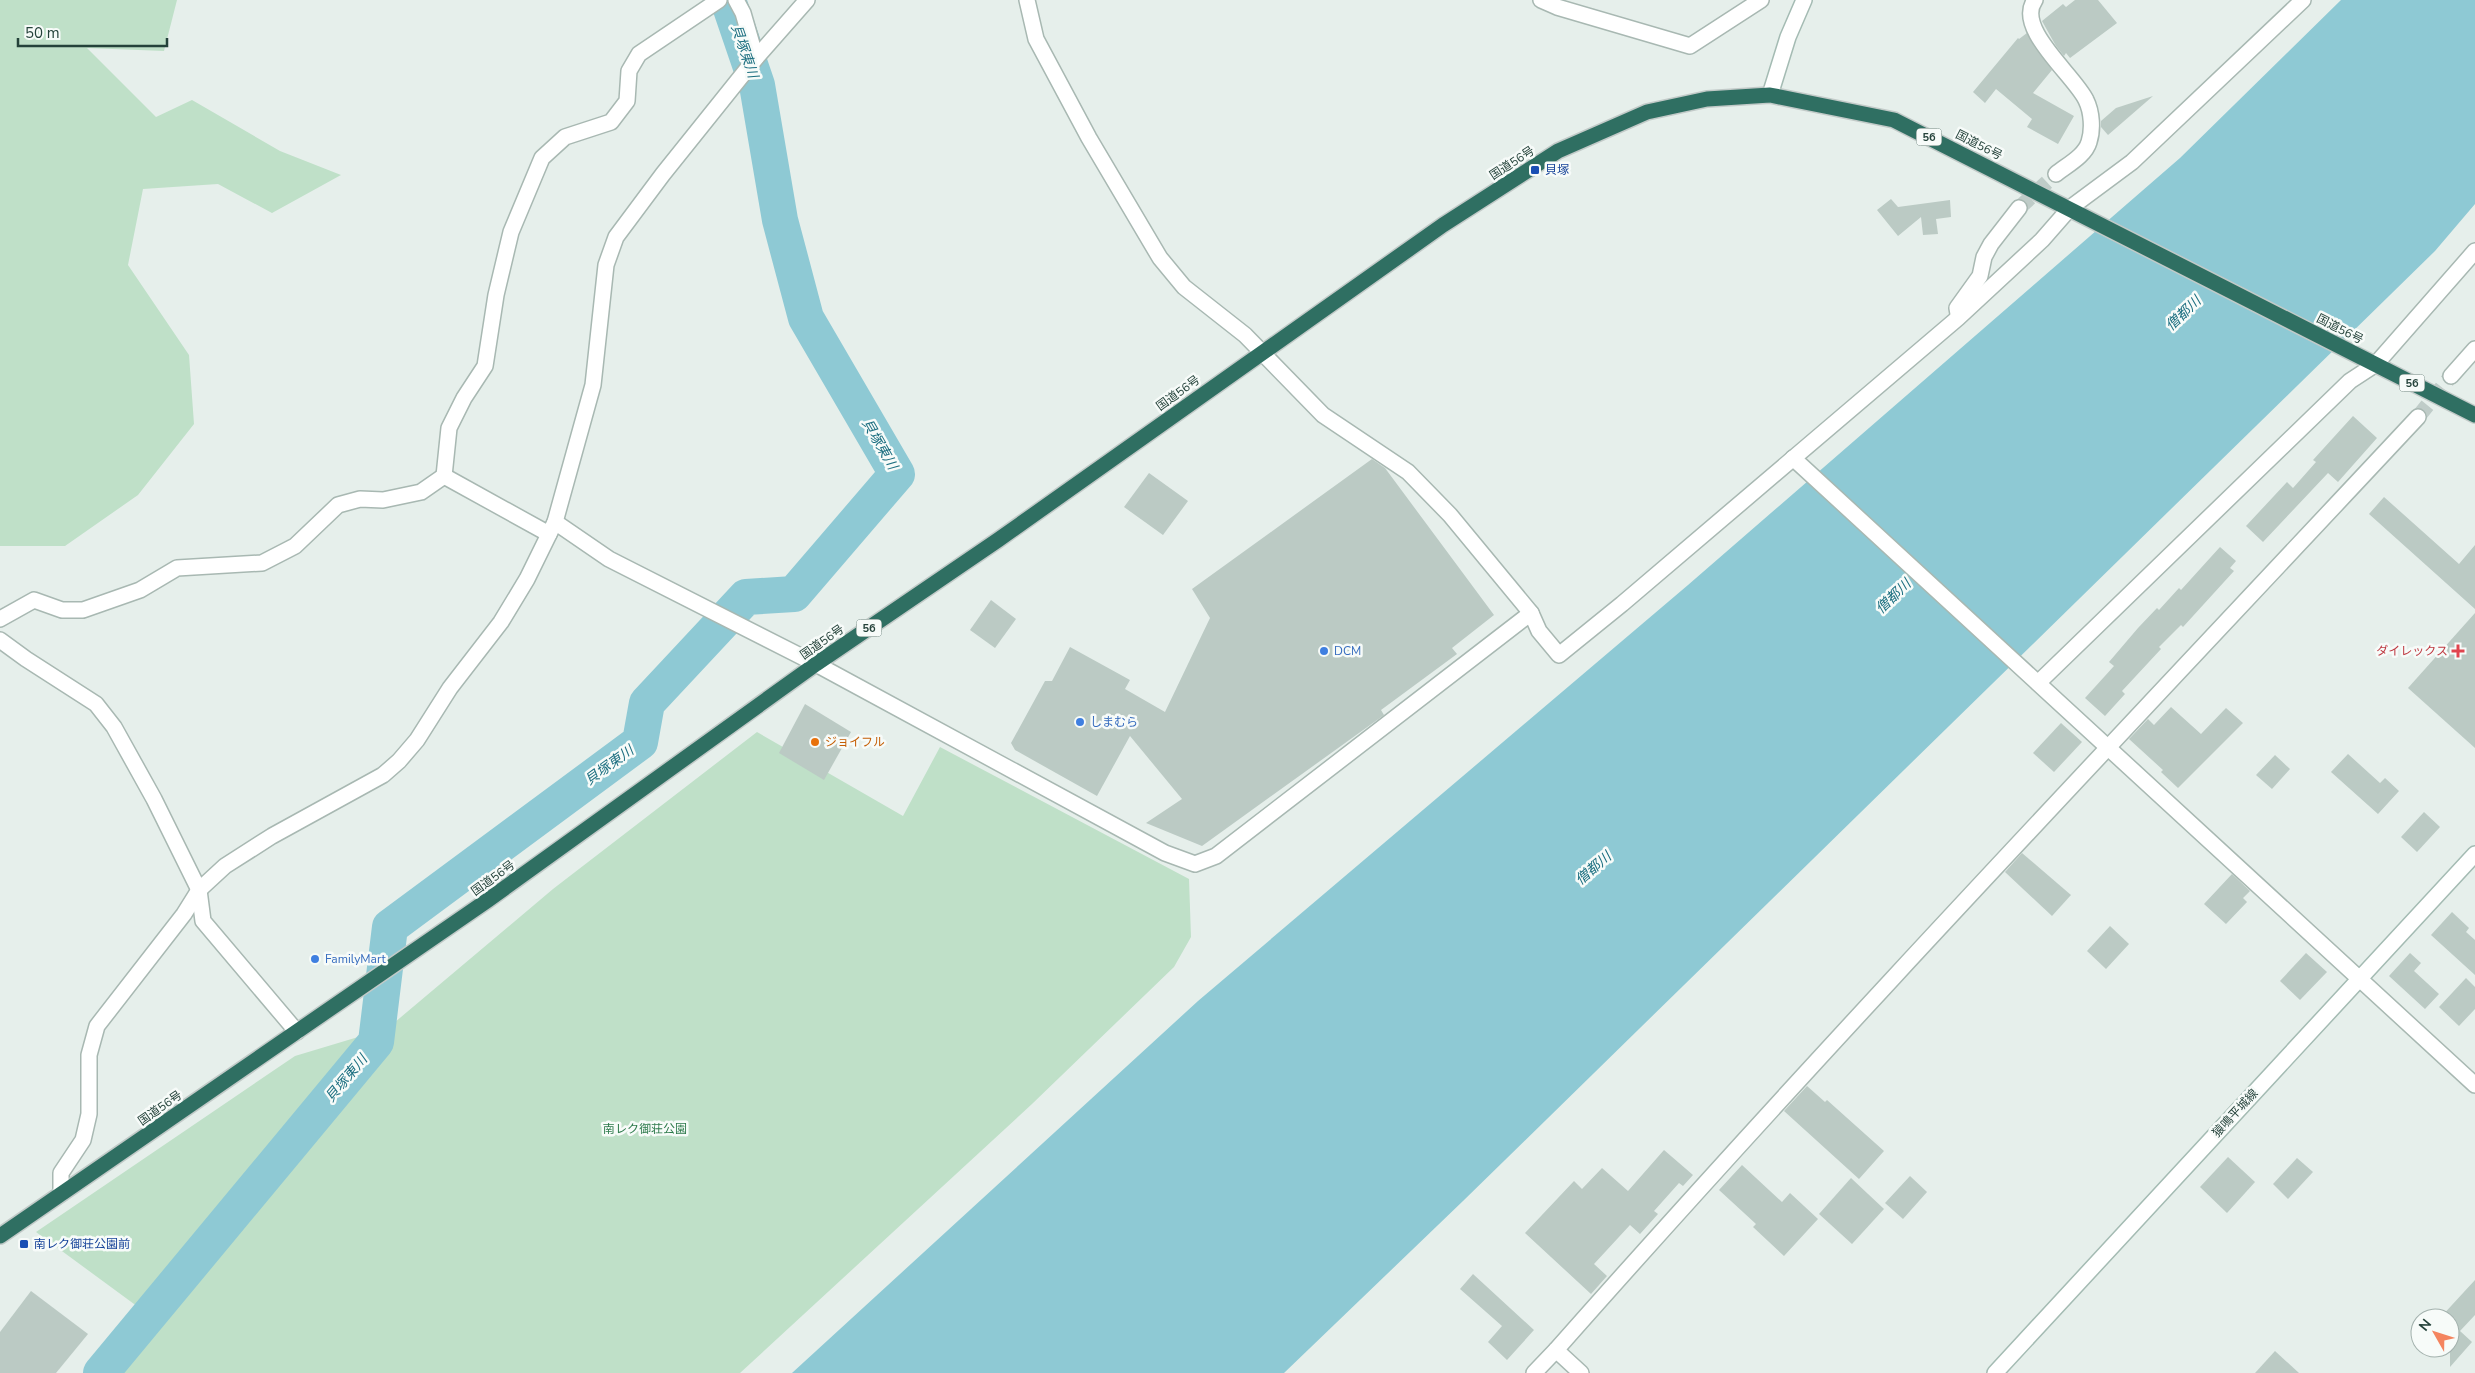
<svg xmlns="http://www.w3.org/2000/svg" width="2475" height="1373" font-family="'Nunito Sans','Noto Sans JP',sans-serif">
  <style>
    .green { fill: #bfe0c8 }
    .water { fill: #8ec9d4 }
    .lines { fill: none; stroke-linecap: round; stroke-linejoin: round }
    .river { stroke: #8ec9d4; stroke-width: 36 }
    .building { fill: #bbcac4 }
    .street-tunnel { stroke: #bfccc8; stroke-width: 15; stroke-dasharray: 15 8; stroke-linecap: butt }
    .street-casing { stroke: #a8b8b2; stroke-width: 18 }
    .secondary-casing { stroke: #a4bbb3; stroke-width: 18 }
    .highway-casing { stroke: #c2cac8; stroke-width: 18 }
    .street { stroke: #fff; stroke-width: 15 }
    .secondary { stroke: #fff; stroke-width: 15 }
    .highway { stroke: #2f6f62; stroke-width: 15 }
    .transit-dot { fill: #1a4fb4; stroke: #f7fbf9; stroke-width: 2 }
    .shop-dot { fill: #3f7fe0; stroke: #f7fbf9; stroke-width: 2 }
    .health-dot { fill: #e0444e; stroke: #f7fbf9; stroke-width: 2 }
    .food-dot { fill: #e8710a; stroke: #f7fbf9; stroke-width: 2 }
    .labels { text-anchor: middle; stroke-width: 5; stroke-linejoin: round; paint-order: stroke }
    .shield { fill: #f7fbf9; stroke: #637a73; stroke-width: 1 }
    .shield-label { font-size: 11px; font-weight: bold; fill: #24423a }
    .street-label { font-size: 12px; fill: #24423a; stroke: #f7fbf9 }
    .transit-label { font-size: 12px; fill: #164399; stroke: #f7fbf9; text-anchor: start }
    .shop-label { font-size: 12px; fill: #366cbe; stroke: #f7fbf9; text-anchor: start }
    .health-label { font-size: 12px; fill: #be3a42; stroke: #f7fbf9; text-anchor: end }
    .food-label { font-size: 12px; fill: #c56008; stroke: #f7fbf9; text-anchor: start }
    .park-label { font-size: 12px; fill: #2d7a4b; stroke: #f7fbf9 }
    .water-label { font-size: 14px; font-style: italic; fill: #1c6f80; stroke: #f7fbf9 }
  </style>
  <rect width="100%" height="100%" fill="#e6efeb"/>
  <!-- green -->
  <g class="green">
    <polygon points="0,0 177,0 164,51 87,48 156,117 192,100 280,151 341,175 272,213 218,184 143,189 128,265 189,355 194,424 138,495 65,546 0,546"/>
    <polygon points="757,732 903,816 940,747 1189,879 1191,937 1174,967 1032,1104 740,1373 101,1373 149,1315 36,1232 295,1056 388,1028 553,889"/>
  </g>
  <!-- water -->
  <polygon class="water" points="2341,0 2475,0 2475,204 2435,251 1463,1201 1284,1373 792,1373 1198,1001 1688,585 2180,158"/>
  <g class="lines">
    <!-- river -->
    <polyline class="river" points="101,1373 376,1042 390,927 640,742 647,703 746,597 794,594 897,474 806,318 780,220 757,85 728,0"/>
  </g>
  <!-- building -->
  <g class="building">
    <polygon points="2075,0 2098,0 2117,23 2070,58 2066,53 2064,56 2056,46 2042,21 2063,4 2066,7"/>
    <polygon points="2027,33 2052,70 2033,93 2074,116 2058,144 2027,127 2032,119 1996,89 1985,103 1973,92 2018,38 2019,39"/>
    <polygon points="2153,96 2108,135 2101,127 2101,121 2116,108"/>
    <polygon points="1891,199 1898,207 1950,200 1951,217 1936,219 1938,234 1923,235 1921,217 1898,236 1877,210"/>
    <polygon points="2353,416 2377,438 2338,482 2328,473 2263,542 2246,526 2287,482 2293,488 2316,462 2313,460"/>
    <polygon points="1372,459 1385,468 1494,615 1452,648 1457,654 1381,710 1384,715 1202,846 1146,823 1182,799 1130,736 1097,796 1015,750 1011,743 1045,681 1052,681 1070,647 1130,680 1125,689 1165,712 1210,618 1192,589"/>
    <polygon points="1149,473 1188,501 1163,535 1124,507"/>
    <polygon points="2384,497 2459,564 2475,545 2475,609 2369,514"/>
    <polygon points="2220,547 2236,561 2230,568 2234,571 2183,627 2181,625 2159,647 2161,649 2122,691 2125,694 2105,716 2085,698 2114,666 2109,662 2138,628 2157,608 2159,610 2179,588 2181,590"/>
    <polygon points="991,600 1016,619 995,648 970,630"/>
    <polygon points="2475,613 2475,748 2408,688"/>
    <polygon points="805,704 851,732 824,780 779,753"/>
    <polygon points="2171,707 2201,734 2226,708 2243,723 2178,788 2161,772 2163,770 2129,739 2148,719 2154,725"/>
    <polygon points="2061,723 2082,742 2054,772 2033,753"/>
    <polygon points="2348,754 2380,783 2385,778 2399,791 2378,814 2331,772"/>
    <polygon points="2275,755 2290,769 2272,789 2256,775"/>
    <polygon points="2424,812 2440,827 2417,852 2401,837"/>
    <polygon points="2022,853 2071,895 2052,916 2005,872"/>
    <polygon points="2232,874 2250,891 2243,898 2247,902 2226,924 2204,904"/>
    <polygon points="2452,912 2469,928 2466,932 2475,940 2475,975 2431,935"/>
    <polygon points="2110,926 2129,944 2106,969 2087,951"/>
    <polygon points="2306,953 2327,972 2300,1000 2280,981"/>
    <polygon points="2410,953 2421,963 2414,971 2439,994 2425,1009 2389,976"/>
    <polygon points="2466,978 2475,987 2475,1009 2459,1026 2439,1007"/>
    <polygon points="1807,1086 1825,1102 1827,1100 1884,1151 1859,1179 1784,1111"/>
    <polygon points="1664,1150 1693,1175 1683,1186 1679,1183 1654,1211 1658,1214 1640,1234 1630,1225 1594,1264 1607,1276 1591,1294 1525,1233 1574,1181 1582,1189 1602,1168 1628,1191"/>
    <polygon points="2228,1157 2255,1182 2227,1213 2200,1187"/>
    <polygon points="2297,1158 2313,1172 2288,1199 2273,1184"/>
    <polygon points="1742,1165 1782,1202 1790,1193 1818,1219 1784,1256 1753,1227 1756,1224 1719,1190"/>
    <polygon points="1910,1176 1927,1192 1903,1219 1885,1203"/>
    <polygon points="1851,1178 1884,1209 1852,1244 1819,1214"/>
    <polygon points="1473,1274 1534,1330 1507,1360 1488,1342 1502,1326 1460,1289"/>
    <polygon points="2475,1280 2475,1315 2460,1331 2472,1342 2450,1367 2450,1318 2440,1318"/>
    <polygon points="31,1291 88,1334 56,1373 0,1373 0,1332"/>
    <polygon points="2275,1351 2299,1373 2255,1373"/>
  </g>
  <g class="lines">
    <!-- street-tunnel -->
    <g class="street-tunnel">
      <polyline points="2019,208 2056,174"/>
      <polyline points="2418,417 2451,376"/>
    </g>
    <defs>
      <g id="street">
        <polyline points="736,0 743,13 756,58"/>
        <polyline points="1027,0 1036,39 1089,138 1160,258 1184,287 1245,335 1323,415 1408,472 1450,515 1531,613 1539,631 1559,655 1622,604 1958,318 2042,240 2070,208 2132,162 2303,0"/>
        <polyline points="1541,0 1557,7 1690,46 1761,0"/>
        <path d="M2035,0C2014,28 2075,76 2086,100C2092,112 2093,130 2089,142C2085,156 2067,165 2056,174"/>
        <polyline points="1958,314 1957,308 1980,276 1984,257 1991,244 2019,208"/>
        <polyline points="2451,376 2475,349"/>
        <polyline points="1793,458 2475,1085"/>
        <polyline points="444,476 449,428 464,398 485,366 496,295 511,232 542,158 565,137 611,122 627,101 629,71 639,54 719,0"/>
        <polyline points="444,476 549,534"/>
        <polyline points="555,522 609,559 816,664 1165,853 1195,864 1216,856 1531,613"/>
        <polyline points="0,619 34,600 62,610 83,610 140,590 177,568 262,563 295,546 338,505 360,499 383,500 421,492 444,476"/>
        <polyline points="0,640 26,659 96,704 114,727 154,799 199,890 203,921 297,1032"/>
        <polyline points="2038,683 2350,381 2376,364 2475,251"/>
        <polyline points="61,1194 61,1173 83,1140 89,1114 89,1055 97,1026 184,914 199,890 225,866 272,836 383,775 399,761 417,740 450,688 501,622 527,579 555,522 593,385 606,265 616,237 663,174 756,58 807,0"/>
        <polyline points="1556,1350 1581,1373"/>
        <path d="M1534,1373L1556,1350C1836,1033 2129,726 2418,417"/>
      </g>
      <g id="secondary">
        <polyline points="1770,95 1788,37 1804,0"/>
        <polyline points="1995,1373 2475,854"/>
      </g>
      <polyline id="highway" points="0,1236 488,900 816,664 998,540 1443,225 1558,151 1647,112 1707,99 1770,95 1894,120 2475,415"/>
    </defs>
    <!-- street casing -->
    <use href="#street" class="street-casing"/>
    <!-- secondary casing -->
    <use href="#secondary" class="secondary-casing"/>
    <!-- highway casing -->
    <use href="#highway" class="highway-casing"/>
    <!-- street -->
    <use href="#street" class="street"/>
    <!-- secondary -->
    <use href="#secondary" class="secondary"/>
    <!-- highway -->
    <use href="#highway" class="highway"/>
  </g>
  <!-- markers -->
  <g class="transit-dot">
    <rect x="1530" y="165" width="10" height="10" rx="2.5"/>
    <rect x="19" y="1239" width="10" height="10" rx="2.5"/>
  </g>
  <g class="shop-dot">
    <circle cx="1324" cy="651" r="5"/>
    <circle cx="1080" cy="722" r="5"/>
    <circle cx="315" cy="959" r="5"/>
  </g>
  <path class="health-dot" d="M2455.5 643.5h5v5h5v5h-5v5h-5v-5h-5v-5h5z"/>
  <circle class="food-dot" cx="815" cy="742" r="5"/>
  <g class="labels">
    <!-- shield labels -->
    <g class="shield">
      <rect x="1916.5" y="128.5" width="25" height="17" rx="4"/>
      <rect x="2399.5" y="374.5" width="25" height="17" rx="4"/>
      <rect x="856.5" y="619.5" width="25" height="17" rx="4"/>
    </g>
    <g class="shield-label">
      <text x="1929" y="141">56</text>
      <text x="2412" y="387">56</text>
      <text x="869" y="632">56</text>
    </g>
    <!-- street labels -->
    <g class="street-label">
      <text transform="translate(1979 145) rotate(27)" y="4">国道56号</text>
      <text transform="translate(1512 163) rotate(-33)" y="4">国道56号</text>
      <text transform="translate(2340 329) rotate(27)" y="4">国道56号</text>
      <text transform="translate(1178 393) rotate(-36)" y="4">国道56号</text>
      <text transform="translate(822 642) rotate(-35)" y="4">国道56号</text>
      <text transform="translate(493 878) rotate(-36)" y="4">国道56号</text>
      <text transform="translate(160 1108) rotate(-35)" y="4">国道56号</text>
      <text transform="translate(2235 1113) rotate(-47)" y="4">猿鳴平城線</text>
    </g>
    <!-- transit labels -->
    <g class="transit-label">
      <text x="1545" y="174">貝塚</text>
      <text x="34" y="1248">南レク御荘公園前</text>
    </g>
    <!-- shop labels -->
    <g class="shop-label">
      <text x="1334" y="655">DCM</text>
      <text x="1090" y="726">しまむら</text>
      <text x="325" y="963">FamilyMart</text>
    </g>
    <!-- health labels -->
    <g class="health-label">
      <text x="2448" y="655">ダイレックス</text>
    </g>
    <!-- food labels -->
    <g class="food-label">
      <text x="825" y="746">ジョイフル</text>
    </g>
    <!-- park labels -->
    <g class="park-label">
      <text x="645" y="1133">南レク御荘公園</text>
    </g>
    <!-- water labels -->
    <g class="water-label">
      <text transform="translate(745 51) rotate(71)" y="5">貝塚東川</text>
      <text transform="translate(2183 313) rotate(-44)" y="5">僧都川</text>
      <text transform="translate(880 444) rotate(60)" y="5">貝塚東川</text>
      <text transform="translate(1893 596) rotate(-44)" y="5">僧都川</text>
      <text transform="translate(609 765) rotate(-36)" y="5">貝塚東川</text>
      <text transform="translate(1593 868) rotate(-41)" y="5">僧都川</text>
      <text transform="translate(346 1078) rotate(-50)" y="5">貝塚東川</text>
    </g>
  </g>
  <!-- north arrow -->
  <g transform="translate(2435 1333) rotate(309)"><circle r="24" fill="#f7fbf9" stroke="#a3b1ad"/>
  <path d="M0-4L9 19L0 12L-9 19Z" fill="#f4845f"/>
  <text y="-8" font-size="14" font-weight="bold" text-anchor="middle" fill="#24423a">N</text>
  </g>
  <!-- scale -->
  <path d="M18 38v8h149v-8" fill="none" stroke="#24423a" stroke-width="2.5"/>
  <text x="25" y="38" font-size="15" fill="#24423a" stroke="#f7fbf9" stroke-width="4" paint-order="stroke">50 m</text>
</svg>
